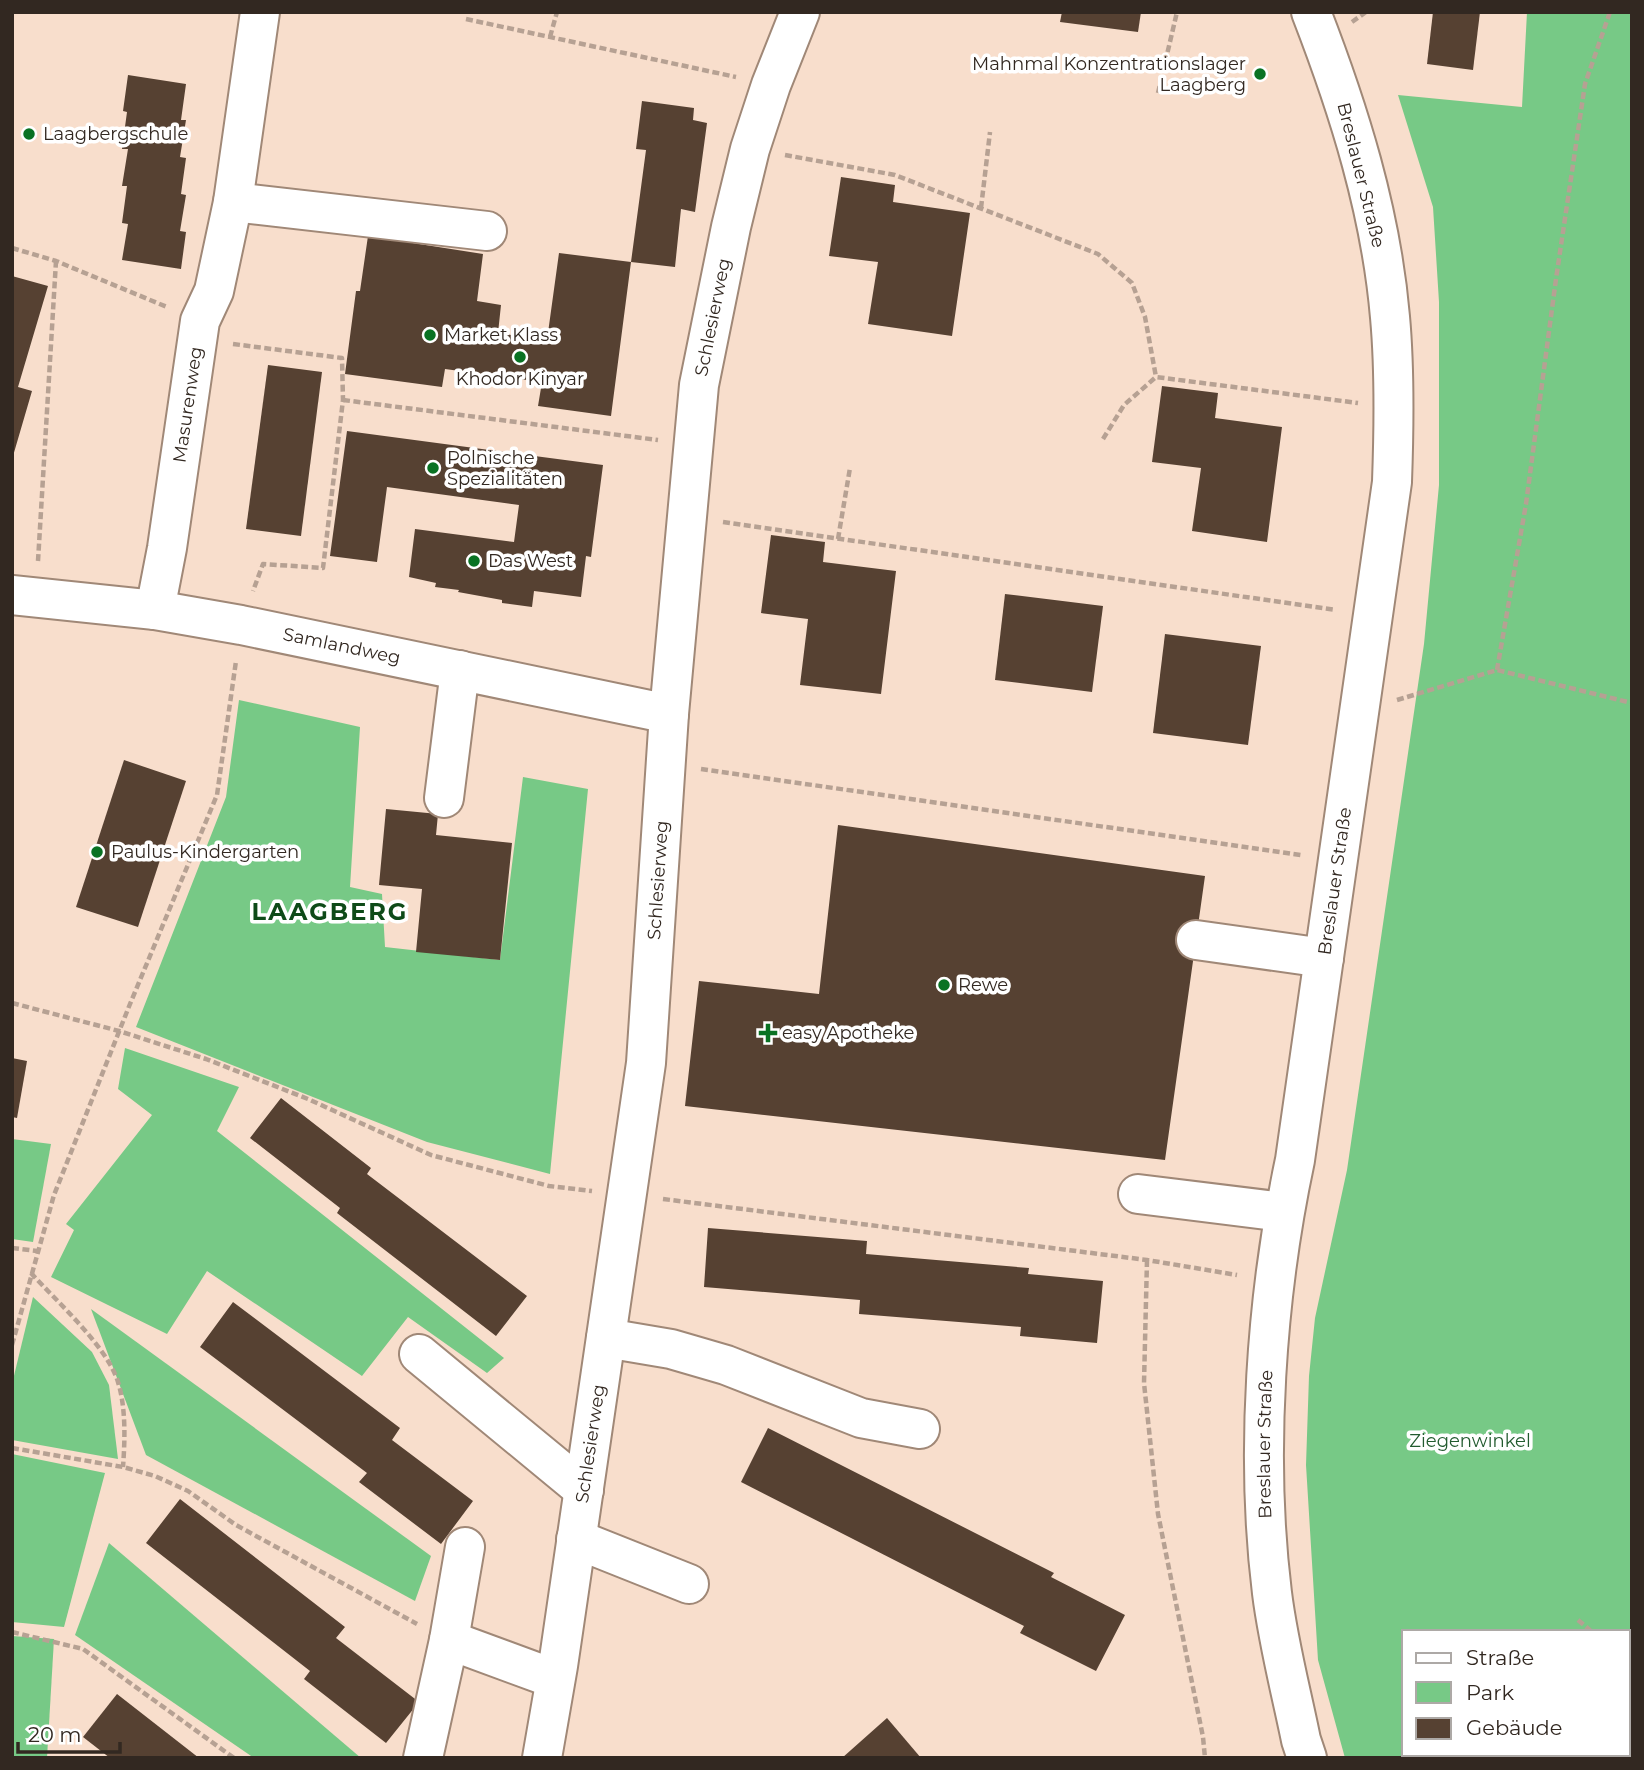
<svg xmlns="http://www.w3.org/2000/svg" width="1644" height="1770" font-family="Montserrat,sans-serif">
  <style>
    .green { fill: #77c986; fill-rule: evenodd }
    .building { fill: #564132 }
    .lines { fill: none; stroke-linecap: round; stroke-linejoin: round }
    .minor-casing { stroke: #a08877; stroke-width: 42 }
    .path { stroke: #b6a193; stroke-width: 4.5; stroke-dasharray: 7 3.5; stroke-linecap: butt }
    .minor { stroke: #fff; stroke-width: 38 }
    .poi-dot { fill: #097223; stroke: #fff; stroke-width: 2.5 }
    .labels { text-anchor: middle; stroke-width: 7; stroke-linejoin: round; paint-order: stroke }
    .poi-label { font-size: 18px; fill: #322821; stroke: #fff; text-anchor: start }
    .street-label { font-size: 18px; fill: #322821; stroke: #fff }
    .park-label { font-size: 18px; fill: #225b2f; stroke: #fff }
    .district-label { font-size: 24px; font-weight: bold; letter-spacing: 2px; fill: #0e4a18; stroke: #fff }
  </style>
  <rect width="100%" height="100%" fill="#f8decc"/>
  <!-- green -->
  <g class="green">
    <path d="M1527,12H1632V1758H1345L1318,1660L1306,1465L1309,1376L1315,1318L1347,1170L1424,644L1439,485V302L1433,207L1398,95L1522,107ZM1404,1632H1628V1754H1404Z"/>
    <polygon points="239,700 360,727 350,887 382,894 385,947 500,960 523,777 588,789 550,1174 427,1142 136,1027 226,797"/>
    <polygon points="125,1048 239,1087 217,1131 504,1358 487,1373 408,1317 362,1376 207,1271 167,1334 51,1277 74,1230 66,1224 152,1115 118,1089"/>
    <polygon points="12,1139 51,1144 33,1242 12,1239"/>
    <polygon points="33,1297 92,1352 109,1385 118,1459 12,1440 12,1384"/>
    <polygon points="91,1309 431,1556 415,1601 146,1455"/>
    <polygon points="12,1454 105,1473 64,1627 12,1622"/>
    <polygon points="109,1543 361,1758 254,1758 75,1635"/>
    <polygon points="12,1636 54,1639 47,1758 12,1758"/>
  </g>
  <!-- building -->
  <g class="building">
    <polygon points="1062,12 1141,12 1138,32 1060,22"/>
    <polygon points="1433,12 1480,12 1473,70 1427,64"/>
    <polygon points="128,75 186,84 181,120 186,120 180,157 186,158 181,194 186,195 180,231 186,232 181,269 122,260 128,224 122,223 127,186 122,186 128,149 122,149 127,112 123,111"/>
    <polygon points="642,101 694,108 693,120 707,123 695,212 681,209 675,267 631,262 646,150 636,149"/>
    <polygon points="841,177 895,185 893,202 970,213 952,336 868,324 878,262 829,256"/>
    <polygon points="368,236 483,254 477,301 501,305 498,333 547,340 559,253 631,262 611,416 538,406 542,382 445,369 442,387 345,374 356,291 360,291"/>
    <polygon points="12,276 48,286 18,387 32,391 13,456"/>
    <polygon points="268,365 322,372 301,536 246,529"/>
    <polygon points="1162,386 1218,393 1215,418 1282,427 1267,542 1192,531 1201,468 1152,462"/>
    <polygon points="347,431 603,465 591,557 586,556 581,597 534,591 532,607 502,603 502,600 458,592 459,590 435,587 436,583 409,577 415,529 514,542 519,505 387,487 377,562 330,556"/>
    <polygon points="771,535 825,542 823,562 896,571 881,694 800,685 808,619 761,613"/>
    <polygon points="1005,594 1103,606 1092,692 995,680"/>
    <polygon points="1165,634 1261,646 1248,745 1153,733"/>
    <polygon points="124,760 186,781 138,927 76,907"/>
    <polygon points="386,809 438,814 436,835 512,843 500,960 416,952 422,889 379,885"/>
    <polygon points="838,825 1205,876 1165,1160 685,1106 699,981 819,994"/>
    <polygon points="12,1058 27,1061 17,1118 12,1117"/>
    <polygon points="281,1098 371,1168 367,1174 527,1296 496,1336 337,1213 340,1208 250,1138"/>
    <polygon points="708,1228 867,1241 866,1254 1029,1268 1028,1274 1103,1281 1097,1343 1020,1336 1021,1327 859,1314 860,1300 704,1287"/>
    <polygon points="233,1302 400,1428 392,1440 473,1501 441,1544 359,1482 367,1473 200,1347"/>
    <polygon points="768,1428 1054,1573 1051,1577 1125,1615 1096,1671 1020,1633 1024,1626 741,1482"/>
    <polygon points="180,1499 345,1627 336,1638 419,1702 386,1743 304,1679 310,1671 146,1543"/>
    <polygon points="117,1694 199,1758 110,1758 83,1737"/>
    <polygon points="887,1718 921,1758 842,1758"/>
  </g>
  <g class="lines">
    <defs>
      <g id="minor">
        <polyline points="233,202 487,231"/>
        <path id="s1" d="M12,595L155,610L241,625L669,714"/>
        <path id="s2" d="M155,610L167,548L200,321L214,291L233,202L260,12"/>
        <polyline points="444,798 460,670"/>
        <polyline points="1196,940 1324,958"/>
        <polyline points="1138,1194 1284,1212"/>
        <polyline points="606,1338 671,1349 726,1365 861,1418 920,1429"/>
        <polyline points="419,1354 584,1490"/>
        <polyline points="576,1539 689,1584"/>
        <polyline points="449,1640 555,1679"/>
        <polyline points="423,1758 449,1640 465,1547"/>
        <path id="s3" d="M542,1758L558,1666L646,1063L669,714L699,385L731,227L750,149L771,85L800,12"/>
        <path id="s4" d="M1307,1758L1301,1740C1291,1691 1278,1642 1272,1593C1255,1456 1266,1296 1295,1160L1392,482C1394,427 1395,372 1390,317C1381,212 1349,110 1311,12"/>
      </g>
    </defs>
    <!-- minor casing -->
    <use href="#minor" class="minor-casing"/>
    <!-- path -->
    <g class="path">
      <polyline points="466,19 736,77"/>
      <polyline points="1352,22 1366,12"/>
      <polyline points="550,37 557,12"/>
      <polyline points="1158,93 1177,12"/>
      <polyline points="785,155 895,175 1098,254 1132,283 1145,317 1156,377"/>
      <polyline points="981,208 990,132"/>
      <polyline points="12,248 56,261 167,307"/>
      <polyline points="233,344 342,358 343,400 323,568 263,564 253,591"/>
      <polyline points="343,400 658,440"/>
      <polyline points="1103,439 1124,405 1156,377 1358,403"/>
      <polyline points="723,522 1336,610"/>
      <polyline points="838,539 850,468"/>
      <polyline points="38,561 56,261"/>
      <polyline points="1497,670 1526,504 1556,279 1585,84 1610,12"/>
      <polyline points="1397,700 1497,670 1632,703"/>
      <polyline points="701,769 1301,855"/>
      <polyline points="12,1003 119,1031 206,1059 308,1099 431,1155 549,1186 592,1191"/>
      <polyline points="663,1199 1147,1260 1237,1275"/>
      <polyline points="12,1248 37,1251"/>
      <polyline points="1147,1260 1144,1383 1158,1514 1203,1737 1205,1758"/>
      <path d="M31,1273C56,1301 107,1346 118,1382C126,1408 125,1440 123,1467"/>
      <polyline points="12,1345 54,1195 130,1004 217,795 236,661"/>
      <polyline points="12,1448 123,1467 155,1476 188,1491 236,1525 417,1624"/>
      <polyline points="1578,1620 1592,1632"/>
      <polyline points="12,1632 83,1649 234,1758"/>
      <polyline points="1628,1664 1632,1667"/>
    </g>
    <!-- minor -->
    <use href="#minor" class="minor"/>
  </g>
  <!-- markers -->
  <g class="poi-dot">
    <circle cx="1260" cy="74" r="7"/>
    <circle cx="29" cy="134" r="7"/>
    <circle cx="430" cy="335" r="7"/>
    <circle cx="520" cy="357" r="7"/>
    <circle cx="433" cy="468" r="7"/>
    <circle cx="474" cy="561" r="7"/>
    <circle cx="97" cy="852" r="7"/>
    <circle cx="944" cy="985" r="7"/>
    <path d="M764.5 1022.5h7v7h7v7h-7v7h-7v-7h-7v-7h7z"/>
  </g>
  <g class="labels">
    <!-- poi labels -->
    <g class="poi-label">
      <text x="1246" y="70" text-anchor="end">Mahnmal Konzentrationslager<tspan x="1246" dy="21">Laagberg</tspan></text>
      <text x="43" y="140">Laagbergschule</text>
      <text x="444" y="341">Market Klass</text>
      <text x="520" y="385" text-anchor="middle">Khodor Kinyar</text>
      <text x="447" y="464">Polnische<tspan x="447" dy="21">Spezialitäten</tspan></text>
      <text x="488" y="567">Das West</text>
      <text x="111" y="858">Paulus-Kindergarten</text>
      <text x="958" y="991">Rewe</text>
      <text x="782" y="1039">easy Apotheke</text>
    </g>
    <!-- street labels -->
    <g class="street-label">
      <text transform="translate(1361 175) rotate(76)" y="6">Breslauer Straße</text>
      <text dy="6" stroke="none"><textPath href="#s3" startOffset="1452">Schlesierweg</textPath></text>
      <text dy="6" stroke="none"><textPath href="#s2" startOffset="208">Masurenweg</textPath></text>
      <text dy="6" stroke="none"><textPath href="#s1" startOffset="334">Samlandweg</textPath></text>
      <text dy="6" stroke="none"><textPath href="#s3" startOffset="886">Schlesierweg</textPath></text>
      <text dy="6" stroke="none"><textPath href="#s4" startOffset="886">Breslauer Straße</textPath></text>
      <text dy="6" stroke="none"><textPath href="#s3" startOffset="318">Schlesierweg</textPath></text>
      <text dy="6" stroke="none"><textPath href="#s4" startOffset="318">Breslauer Straße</textPath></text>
    </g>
    <!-- park labels -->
    <g class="park-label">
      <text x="1470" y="1447">Ziegenwinkel</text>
    </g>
    <!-- district labels -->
    <g class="district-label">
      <text x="330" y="920">LAAGBERG</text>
    </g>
  </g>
  <!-- border -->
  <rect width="1644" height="1770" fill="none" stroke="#322821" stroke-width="28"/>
  <!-- legend -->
  <rect x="1402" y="1630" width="228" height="126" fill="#ffffff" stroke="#ada9a6" stroke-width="2"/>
  <rect x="1416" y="1653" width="35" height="10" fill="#ffffff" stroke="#ada9a6" stroke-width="2"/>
  <text x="1466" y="1665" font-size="21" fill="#322821">Straße</text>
  <rect x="1416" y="1682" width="35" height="21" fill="#77c986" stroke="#ada9a6" stroke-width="2"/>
  <text x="1466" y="1700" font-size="21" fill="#322821">Park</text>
  <rect x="1416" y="1718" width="35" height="21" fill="#564132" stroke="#ada9a6" stroke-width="2"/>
  <text x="1466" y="1735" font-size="21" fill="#322821">Gebäude</text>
  <!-- scale -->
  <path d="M18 1742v10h102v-10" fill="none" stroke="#322821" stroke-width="3.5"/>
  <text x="28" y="1742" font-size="21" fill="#322821" stroke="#ffffff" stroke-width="5" paint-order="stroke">20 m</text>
</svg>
